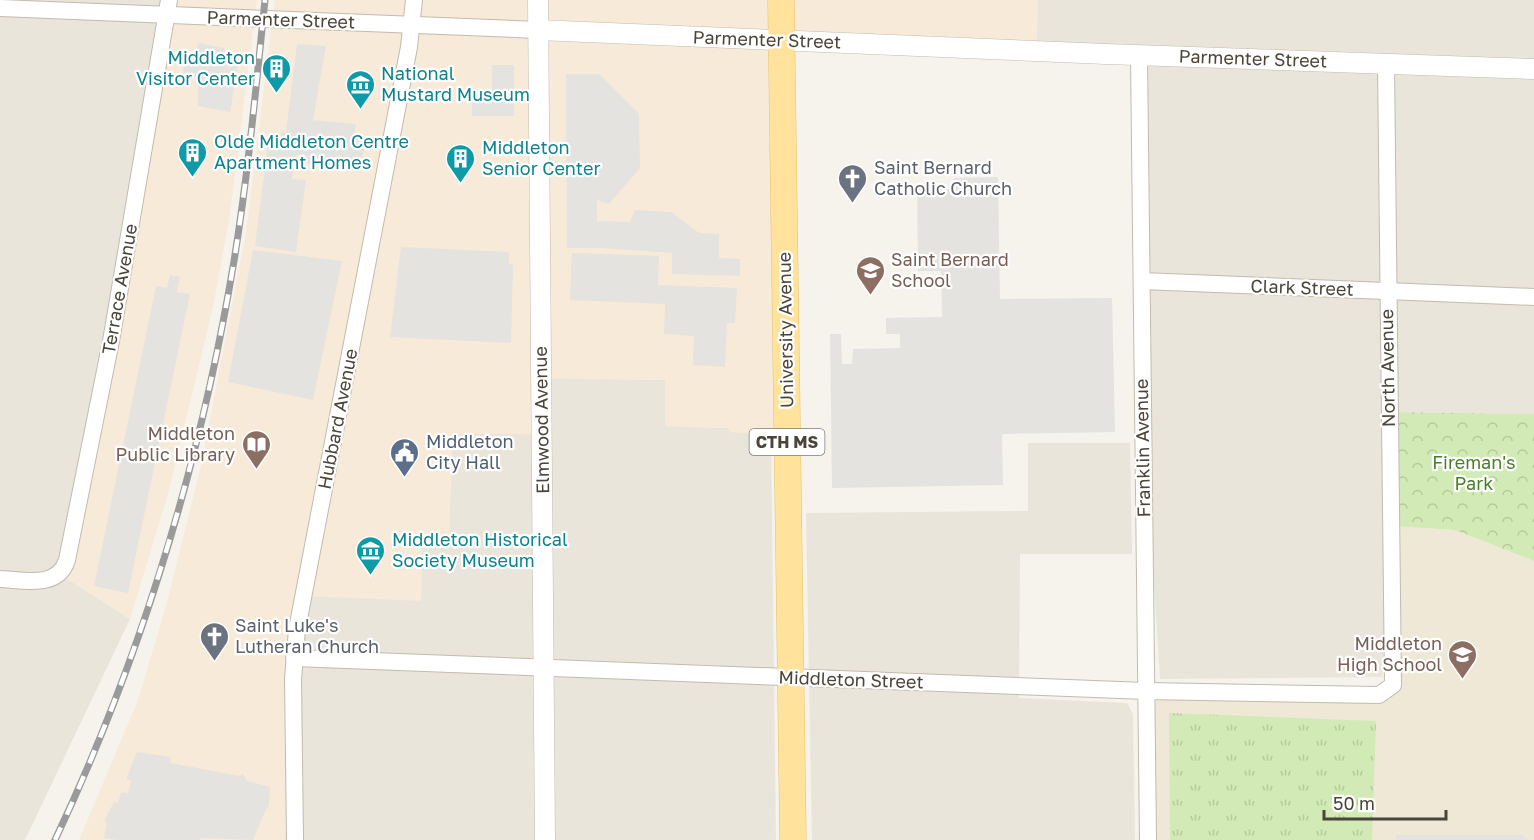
<svg xmlns="http://www.w3.org/2000/svg" width="1534" height="840" font-family="'Golos Text',sans-serif">
  <style>
    .residential { fill: #eae5da }
    .commercial { fill: #f7ead8 }
    .education { fill: #efe8d6 }
    .grass { fill: url(#grass-tufts) }
    .forest { fill: url(#forest-crowns) }
    .parking { fill: #e5e3e0 }
    .lines { fill: none; stroke-linecap: round; stroke-linejoin: round }
    .minor-casing { stroke: #c2bbae; stroke-width: 18 }
    .tertiary-casing { stroke: #c2bbae; stroke-width: 21 }
    .primary-casing { stroke: #e6c16a; stroke-width: 27 }
    .minor { stroke: #fff; stroke-width: 16 }
    .tertiary { stroke: #fff; stroke-width: 20 }
    .primary { stroke: #ffe39c; stroke-width: 26 }
    .rail-casing { stroke: #9a9a9a; stroke-width: 7 }
    .rail { stroke: #fff; stroke-width: 4.5; stroke-dasharray: 14; stroke-linecap: butt }
    .labels { text-anchor: middle; stroke-width: 4.5; stroke-linejoin: round; paint-order: stroke }
    .shield { fill: #fff; stroke: #817c74; stroke-width: 1.5 }
    .shield-label { font-size: 16px; font-weight: bold; fill: #4b4439 }
    .street-label { font-size: 18px; fill: #4b4439; stroke: #fff }
    .culture-label { font-size: 18px; fill: #0d838f; stroke: #fff; text-anchor: start }
    .worship-label { font-size: 18px; fill: #5b616d; stroke: #fff; text-anchor: start }
    .education-label { font-size: 18px; fill: #785e54; stroke: #fff; text-anchor: end }
    .service-label { font-size: 18px; fill: #4e5e75; stroke: #fff; text-anchor: start }
    .park-label { font-size: 18px; fill: #4a7f2a; stroke: #fff }
  </style>
  <defs>
    <pattern id="grass-tufts" width="24" height="20" patternUnits="userSpaceOnUse" patternTransform="scale(1.5)"><rect width="24" height="20" fill="#d2eab5"/><path d="M3 7l-1-3M5 7V3M7 7l1-3M15 17l-1-3M17 17v-4M19 17l1-3" fill="none" stroke="#b6ca9c"/></pattern>
    <pattern id="forest-crowns" width="20" height="18" patternUnits="userSpaceOnUse" patternTransform="scale(1.5)"><rect width="20" height="18" fill="#d2eab5"/><path d="M2 6a3 3 0 1 1 6 0M12 15a3 3 0 1 1 6 0" fill="none" stroke="#b6ca9c"/></pattern>
  </defs>
  <rect width="100%" height="100%" fill="#f6f3ec"/>
  <!-- residential -->
  <g class="residential">
    <polygon points="0,0 169,0 60,574 130,619 25,840 0,840"/>
    <polygon points="1038,0 1534,0 1534,414 1389,412 1392,526 1382,677 1160,679 1143,409 1139,56 1036,51"/>
    <polygon points="541,378 665,380 665,426 728,428 731,432 771,434 776,840 295,840 303,596 421,547 449,547 452,434 542,434"/>
    <polygon points="1028,443 1130,443 1132,554 1020,554 1019,698 1127,703 1133,714 1135,840 812,840 806,513 1028,511"/>
  </g>
  <!-- commercial -->
  <g class="commercial">
    <polygon points="169,0 257,0 229,220 213,307 168,494 130,619 59,574"/>
    <polygon points="275,0 1038,0 1036,51 782,41 787,436 731,432 728,428 665,426 665,380 542,378 542,434 452,434 449,547 422,547 421,601 303,596 295,840 79,840 138,700 168,599 201,466 246,232"/>
  </g>
  <!-- education -->
  <polygon class="education" points="1392,526 1455,530 1534,561 1534,840 1148,840 1146,691 1379,695 1393,685"/>
  <!-- grass -->
  <polygon class="grass" points="1169,713 1376,721 1372,840 1170,840"/>
  <!-- forest -->
  <polygon class="forest" points="1389,412 1534,414 1534,561 1455,530 1392,526"/>
  <!-- parking -->
  <g class="parking">
    <polygon points="198,43 224,48 227,62 238,65 230,112 198,106 198,85 195,77 183,73 186,55 195,56"/>
    <polygon points="297,44 326,46 313,120 356,124 353,137 366,139 361,166 306,163 306,156 296,155 292,179 306,180 296,252 255,246 269,137 280,139 281,132 286,132"/>
    <polygon points="492,65 514,65 514,116 472,116 472,100 479,100 479,93 492,93"/>
    <polygon points="566,74 599,74 639,114 640,168 609,204 597,200 597,221 630,222 635,210 671,212 699,233 719,234 719,258 740,259 740,276 672,274 672,253 600,248 567,248"/>
    <polygon points="998,177 1000,299 1112,298 1115,432 1002,434 1003,485 832,488 830,334 841,334 842,364 852,364 853,349 900,348 900,334 886,334 886,318 942,317 941,271 918,271 917,189 954,189 954,178"/>
    <polygon points="401,247 509,252 509,264 513,265 511,343 390,337"/>
    <polygon points="253,250 342,261 313,400 228,382"/>
    <polygon points="572,253 659,256 658,285 737,288 735,323 727,323 725,367 693,365 694,336 664,334 665,304 570,300"/>
    <polygon points="170,275 180,277 177,292 190,294 128,593 94,586 156,286 167,288"/>
    <polygon points="137,752 171,757 170,763 240,776 243,774 247,781 270,787 269,806 266,809 253,840 201,838 200,840 117,840 104,838 107,822 104,821 114,802 118,803 121,792 128,793 131,780 126,779"/>
    <polygon points="1396,835 1522,835 1528,840 1396,840"/>
  </g>
  <g class="lines">
    <defs>
      <g id="minor">
        <polyline points="0,8 538,30"/>
        <polyline points="1139,56 1148,840"/>
        <polyline points="1142,281 1534,297"/>
        <path d="M0,579C24,580 58,589 67,560L111,341L169,0"/>
        <path d="M294,658L1146,691L1379,695L1393,685C1392,478 1387,271 1386,64"/>
        <polyline points="295,840 293,679 297,629 409,47 414,0"/>
      </g>
      <g id="tertiary">
        <polyline points="538,0 545,840"/>
        <polyline points="538,30 1106,54 1534,69"/>
      </g>
      <polyline id="primary" points="781,0 793,840"/>
    </defs>
    <!-- minor casing -->
    <use href="#minor" class="minor-casing"/>
    <!-- tertiary casing -->
    <use href="#tertiary" class="tertiary-casing"/>
    <!-- primary casing -->
    <use href="#primary" class="primary-casing"/>
    <!-- minor -->
    <use href="#minor" class="minor"/>
    <!-- tertiary -->
    <use href="#tertiary" class="tertiary"/>
    <!-- primary -->
    <use href="#primary" class="primary"/>
    <defs>
      <path id="rail" d="M55,840C141,658 201,460 234,261C248,175 256,87 265,0"/>
    </defs>
    <!-- rail casing -->
    <use href="#rail" class="rail-casing"/>
    <!-- rail -->
    <use href="#rail" class="rail"/>
  </g>
  <!-- icons -->
  <defs>
    <symbol id="building-pin" viewBox="-11 -11 22 30"><path d="M0 17L-7.5 6A9.5 9.5 0 1 1 7.5 6Z" fill="#0f9aa8" stroke="#fff"/><path d="M-4-6H4V6H1V3H-1V6H-4ZM-2.5-4.3h1.7v1.8h-1.7ZM.8-4.3h1.7v1.8H.8ZM-2.5-1h1.7V.8h-1.7ZM.8-1h1.7V.8H.8Z" fill="#fff"/></symbol>
    <symbol id="museum-pin" viewBox="-11 -11 22 30"><path d="M0 17L-7.5 6A9.5 9.5 0 1 1 7.5 6Z" fill="#0f9aa8" stroke="#fff"/><path d="M0-6L6-3V-2H-6V-3ZM-5-1h2V3h-2ZM-1-1h2V3h-2ZM3-1h2V3H3ZM-6 4H6V6H-6Z" fill="#fff"/></symbol>
    <symbol id="church-pin" viewBox="-11 -11 22 30"><path d="M0 17L-7.5 6A9.5 9.5 0 1 1 7.5 6Z" fill="#6b7280" stroke="#fff"/><path d="M-1.2-6h2.4v3.5h3.3v2.4h-3.3V6h-2.4V-.1h-3.3v-2.4h3.3Z" fill="#fff"/></symbol>
    <symbol id="school-pin" viewBox="-11 -11 22 30"><path d="M0 17L-7.5 6A9.5 9.5 0 1 1 7.5 6Z" fill="#8d6e63" stroke="#fff"/><path d="M0-5L7-2L0 1L-7-2ZM-4 1L0 2.5L4 1V4Q0 6-4 4Z" fill="#fff"/></symbol>
    <symbol id="library-pin" viewBox="-11 -11 22 30"><path d="M0 17L-7.5 6A9.5 9.5 0 1 1 7.5 6Z" fill="#8d6e63" stroke="#fff"/><path d="M-6-4Q-3-5.5-.7-3.5V5Q-3 3-6 4ZM6-4Q3-5.5 .7-3.5V5Q3 3 6 4Z" fill="#fff"/></symbol>
    <symbol id="civic-pin" viewBox="-11 -11 22 30"><path d="M0 17L-7.5 6A9.5 9.5 0 1 1 7.5 6Z" fill="#5c6f8a" stroke="#fff"/><path d="M-.6-6.5H3V-4.5H.6V-3L4-1V1h2V6H-6V1h2V-1L-.6-3ZM-1.2 2.5V6h2.4V2.5Z" fill="#fff"/></symbol>
  </defs>
  <g fill-rule="evenodd">
    <use href="#building-pin" x="260" y="52" width="33" height="45"/>
    <use href="#museum-pin" x="344" y="68" width="33" height="45"/>
    <use href="#building-pin" x="176" y="136" width="33" height="45"/>
    <use href="#building-pin" x="444" y="142" width="33" height="45"/>
    <use href="#church-pin" x="836" y="162" width="33" height="45"/>
    <use href="#school-pin" x="854" y="254" width="33" height="45"/>
    <use href="#library-pin" x="240" y="428" width="33" height="45"/>
    <use href="#civic-pin" x="388" y="436" width="33" height="45"/>
    <use href="#museum-pin" x="354" y="534" width="33" height="45"/>
    <use href="#church-pin" x="198" y="620" width="33" height="45"/>
    <use href="#school-pin" x="1446" y="638" width="33" height="45"/>
  </g>
  <g class="labels">
    <!-- shield labels -->
    <rect class="shield" x="749.5" y="429" width="75" height="26" rx="4.5"/>
    <g class="shield-label">
      <text x="787" y="448">CTH MS</text>
    </g>
    <!-- street labels -->
    <g class="street-label">
      <text transform="translate(281 20) rotate(2)" y="6">Parmenter Street</text>
      <text transform="translate(767 40) rotate(2)" y="6">Parmenter Street</text>
      <text transform="translate(1253 59) rotate(2)" y="6">Parmenter Street</text>
      <text transform="translate(1302 288) rotate(2)" y="6">Clark Street</text>
      <text transform="translate(120 289) rotate(-80)" y="6">Terrace Avenue</text>
      <text transform="translate(786 330) rotate(-91)" y="6">University Avenue</text>
      <text transform="translate(1388 368) rotate(-91)" y="6">North Avenue</text>
      <text transform="translate(338 419) rotate(-79)" y="6">Hubbard Avenue</text>
      <text transform="translate(542 420) rotate(-91)" y="6">Elmwood Avenue</text>
      <text transform="translate(1143 448) rotate(-91)" y="6">Franklin Avenue</text>
      <text transform="translate(851 680) rotate(2)" y="6">Middleton Street</text>
    </g>
    <!-- culture labels -->
    <g class="culture-label">
      <text x="255" y="64" text-anchor="end">Middleton<tspan x="255" dy="21">Visitor Center</tspan></text>
      <text x="381" y="80">National<tspan x="381" dy="21">Mustard Museum</tspan></text>
      <text x="214" y="148">Olde Middleton Centre<tspan x="214" dy="21">Apartment Homes</tspan></text>
      <text x="482" y="154">Middleton<tspan x="482" dy="21">Senior Center</tspan></text>
      <text x="392" y="546">Middleton Historical<tspan x="392" dy="21">Society Museum</tspan></text>
    </g>
    <!-- worship labels -->
    <g class="worship-label">
      <text x="874" y="174">Saint Bernard<tspan x="874" dy="21">Catholic Church</tspan></text>
      <text x="235" y="632">Saint Luke's<tspan x="235" dy="21">Lutheran Church</tspan></text>
    </g>
    <!-- education labels -->
    <g class="education-label">
      <text x="891" y="266" text-anchor="start">Saint Bernard<tspan x="891" dy="21">School</tspan></text>
      <text x="235" y="440">Middleton<tspan x="235" dy="21">Public Library</tspan></text>
      <text x="1442" y="650">Middleton<tspan x="1442" dy="21">High School</tspan></text>
    </g>
    <!-- service labels -->
    <g class="service-label">
      <text x="426" y="448">Middleton<tspan x="426" dy="21">City Hall</tspan></text>
    </g>
    <!-- park labels -->
    <g class="park-label">
      <text x="1474" y="469">Fireman's<tspan x="1474" dy="21">Park</tspan></text>
    </g>
  </g>
  <!-- scale -->
  <path d="M1324 810v9h122v-9" fill="none" stroke="#4b4439" stroke-width="3"/>
  <text x="1333" y="810" font-size="18" fill="#4b4439" stroke="#ffffff" stroke-width="4.5" paint-order="stroke">50 m</text>
</svg>
